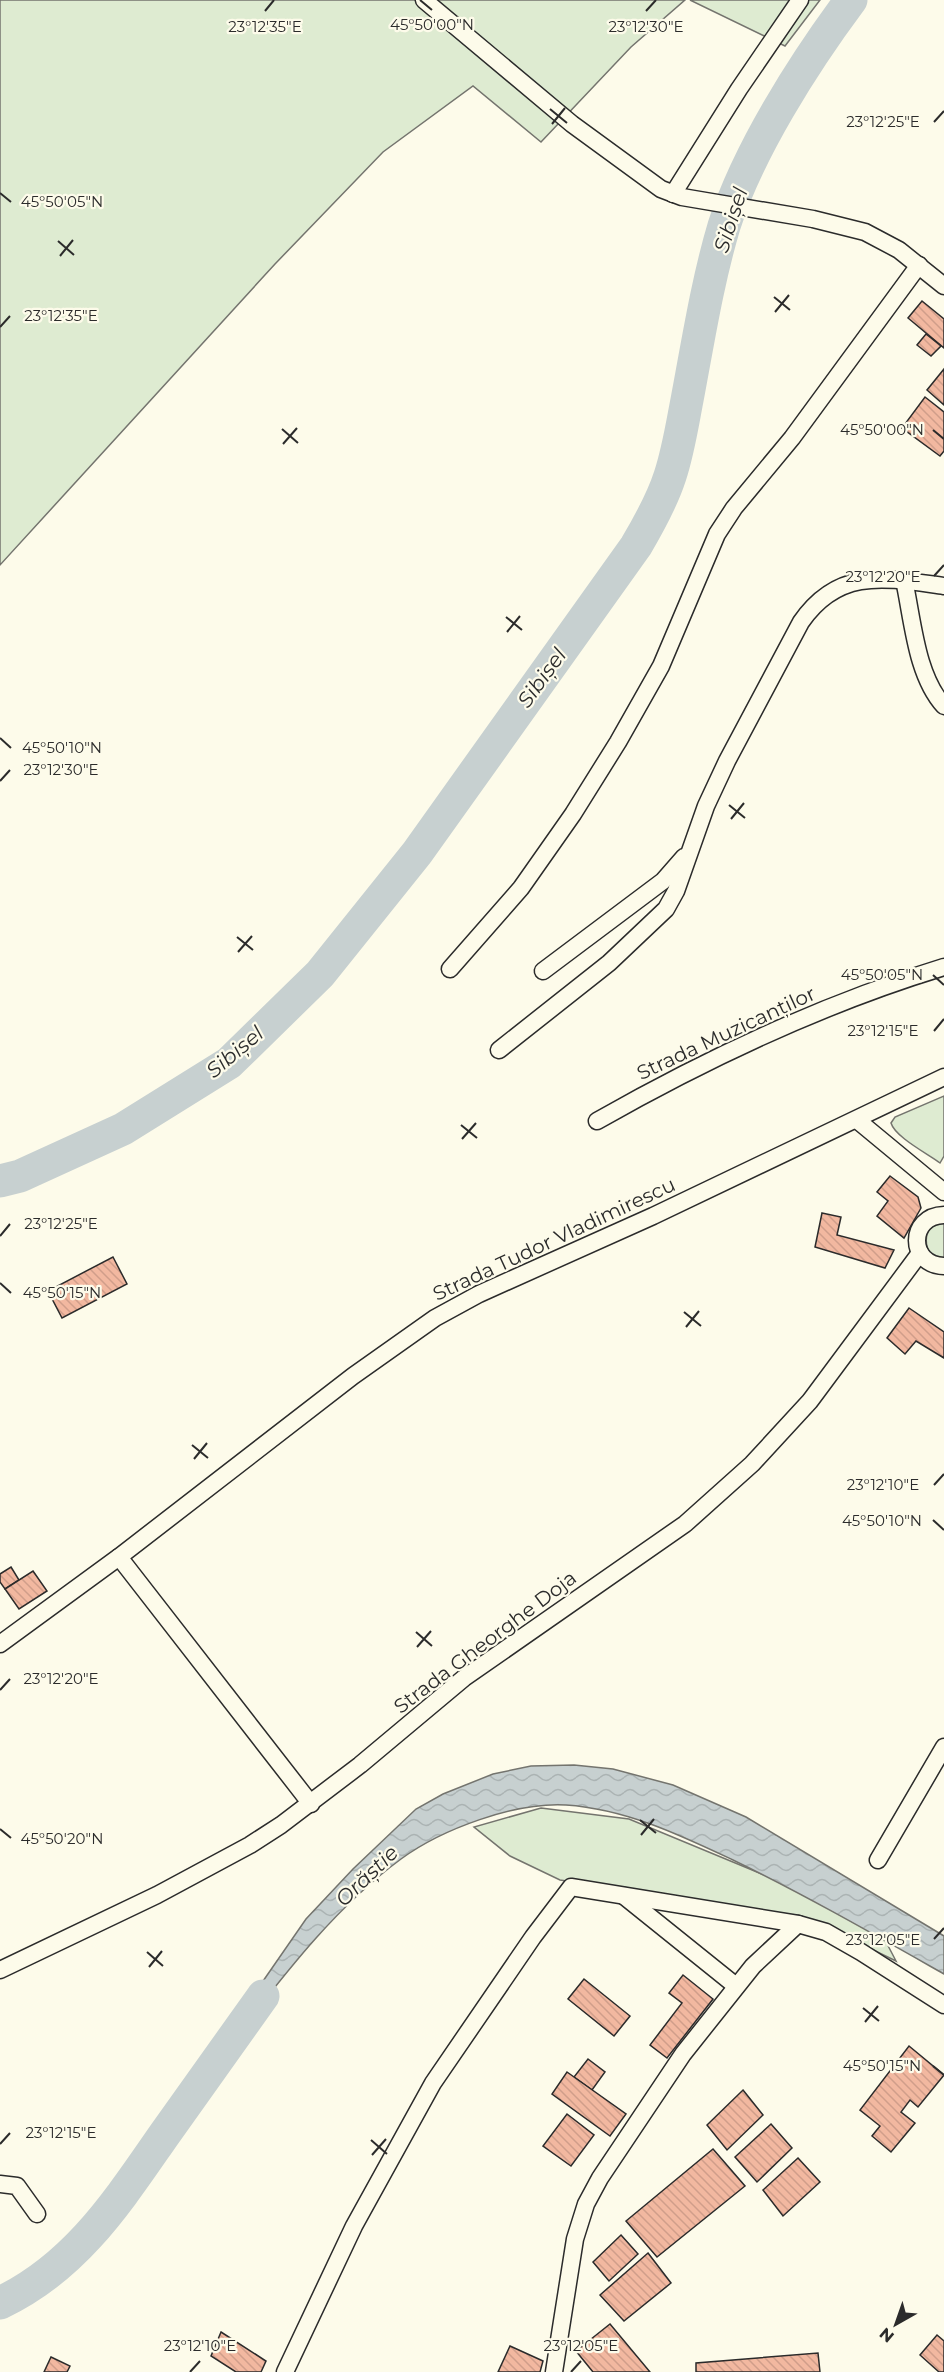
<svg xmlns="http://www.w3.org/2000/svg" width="944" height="2372" font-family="Montserrat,sans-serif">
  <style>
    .green { fill: #deebd1; stroke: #74746e; stroke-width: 1.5 }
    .water { fill: url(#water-waves); stroke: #74746e; stroke-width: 1.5 }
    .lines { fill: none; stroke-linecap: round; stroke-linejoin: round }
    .river { stroke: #c7d0d0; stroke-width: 33 }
    .building { fill: url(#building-back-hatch); stroke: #2b2b2b; stroke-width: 1.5 }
    .minor-casing { stroke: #2b2b2b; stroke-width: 19 }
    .minor { stroke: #fdfbea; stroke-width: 16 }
    .ticks { fill: none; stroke: #2b2b2b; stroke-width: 2 }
    .labels { text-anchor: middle; stroke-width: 4.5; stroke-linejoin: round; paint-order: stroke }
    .street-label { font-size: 20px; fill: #2b2b2b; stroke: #fdfbea }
    .water-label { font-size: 21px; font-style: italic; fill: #2b2b2b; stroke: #fdfbea }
    .ticks-label { font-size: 15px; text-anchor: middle; fill: #2b2b2b; stroke: #fdfbea; stroke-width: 4.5; stroke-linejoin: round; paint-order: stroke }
  </style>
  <defs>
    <pattern id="water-waves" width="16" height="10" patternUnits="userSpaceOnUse" patternTransform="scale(1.5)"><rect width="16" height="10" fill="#c7d0d0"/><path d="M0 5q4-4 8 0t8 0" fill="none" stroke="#abb3b3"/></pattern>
    <pattern id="building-back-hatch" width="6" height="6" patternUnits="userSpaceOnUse" patternTransform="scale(1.5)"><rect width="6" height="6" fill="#f2b8a0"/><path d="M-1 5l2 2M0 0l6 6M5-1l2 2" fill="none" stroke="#d09e8a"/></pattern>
  </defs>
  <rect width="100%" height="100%" fill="#fdfbea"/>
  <!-- green -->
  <g class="green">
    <polygon points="0,0 685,0 631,47 541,142 473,86 383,152 275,264 0,565"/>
    <polygon points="690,0 820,0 785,46"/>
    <path d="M944,1096V1156L940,1163C928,1154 895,1137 891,1123L895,1117Z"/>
    <path d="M944,1222V1260L931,1256C923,1242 924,1224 944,1222Z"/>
    <polygon points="541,1808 629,1819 815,1896 885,1940 896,1961 836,1932 779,1913 560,1880 510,1856 474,1827"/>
  </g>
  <!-- water -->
  <path class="water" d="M574,1765L613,1769L673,1785L746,1817L944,1936V1974C875,1935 805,1895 733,1860C680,1835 626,1809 566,1805C515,1802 442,1829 401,1859C336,1907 287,1971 238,2034L232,2030L261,1984L306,1919L353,1869L416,1809L443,1794L493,1774L531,1766Z"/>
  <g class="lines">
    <!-- river -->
    <g class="river">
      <path d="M0,1181L20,1176L123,1129L229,1063L320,974L417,853L636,546C649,524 662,501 670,476C678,452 682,426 687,400C698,342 707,283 724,226C748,151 804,63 851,0"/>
      <path d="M0,2303C76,2267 118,2201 164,2135C197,2088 230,2042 263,1996"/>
    </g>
  </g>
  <!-- building -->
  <g class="building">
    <polygon points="922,301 944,319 944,348 908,318"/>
    <polygon points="926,334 941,346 931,356 917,345"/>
    <polygon points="944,369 944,405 927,390"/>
    <polygon points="925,397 944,412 944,451 940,456 902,428"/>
    <polygon points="890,1176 918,1197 921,1208 904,1238 877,1216 888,1201 877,1192"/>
    <polygon points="822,1213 841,1217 837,1235 894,1250 885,1268 815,1247"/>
    <polygon points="113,1257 127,1284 62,1318 48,1291"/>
    <polygon points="909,1308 944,1332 944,1358 916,1341 905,1354 887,1338"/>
    <polygon points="11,1567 19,1580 5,1589 0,1582 0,1574"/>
    <polygon points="33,1571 47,1591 19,1609 5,1589"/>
    <polygon points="683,1975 713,1999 667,2058 650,2045 682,2003 669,1993"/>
    <polygon points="584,1979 630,2016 614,2036 568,1999"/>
    <polygon points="909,2046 944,2075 918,2107 910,2100 901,2112 915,2123 891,2152 872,2136 880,2126 860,2110"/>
    <polygon points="588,2059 605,2072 592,2090 574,2077"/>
    <polygon points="567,2072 626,2114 610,2136 552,2094"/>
    <polygon points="743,2090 763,2115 727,2150 707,2125"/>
    <polygon points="567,2114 594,2135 571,2166 543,2146"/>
    <polygon points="771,2124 792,2148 757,2182 735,2157"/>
    <polygon points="713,2149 745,2186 657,2257 626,2221"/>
    <polygon points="798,2158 820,2182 783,2216 763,2190"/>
    <polygon points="621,2235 638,2254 609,2281 593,2262"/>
    <polygon points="648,2253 671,2283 624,2321 600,2295"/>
    <polygon points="610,2324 650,2372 593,2372 576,2351"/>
    <polygon points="221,2332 266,2361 261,2372 236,2372 211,2356"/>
    <polygon points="937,2335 944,2341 944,2372 939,2372 920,2355"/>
    <polygon points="510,2346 543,2361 540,2372 498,2372"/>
    <polygon points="818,2353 820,2372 696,2372 696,2363"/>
    <polygon points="51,2357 70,2366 67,2372 44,2372"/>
  </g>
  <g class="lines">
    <defs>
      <g id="minor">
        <polyline points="424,0 572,124 661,189 682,197 813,219 865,232 899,250 944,286"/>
        <polyline points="673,194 739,89 800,0"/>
        <path d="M904,580C913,621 916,675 944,706"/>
        <polyline points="450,969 521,888 573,814 618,742 661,666 717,534 734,508 792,438 919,265"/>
        <polyline points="543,971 663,881 684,857"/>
        <path d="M499,1050L609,963L666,909L676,891L706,806L727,761L801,622C839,567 886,578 944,586"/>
        <polyline points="857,1120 944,1192"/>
        <path d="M597,1121C708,1058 822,1004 944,967"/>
        <path d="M944,1215C908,1216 908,1265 944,1266"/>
        <polyline points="119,1557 311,1804"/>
        <polyline points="0,1644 119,1557 353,1376 435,1318 479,1294 653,1216 944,1077"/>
        <polyline points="878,1860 944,1747"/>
        <polyline points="624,1896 736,1986"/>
        <polyline points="0,1970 157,1895 250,1845 281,1825 360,1765 464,1678 685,1524 752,1464 810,1401 920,1253"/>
        <polyline points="0,2184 17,2186 37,2214"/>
        <polyline points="285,2372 354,2226 433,2083 533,1937 571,1887 798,1924 826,1932 861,1952 944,2005"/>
        <polyline points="554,2372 575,2239 586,2204 600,2178 683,2054 753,1966 798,1924"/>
      </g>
    </defs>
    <!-- minor casing -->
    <use href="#minor" class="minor-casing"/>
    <!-- minor -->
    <use href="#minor" class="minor"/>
  </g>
  <!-- ticks -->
  <path class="ticks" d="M420,0L432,10M265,11L274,0M646,11L656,0M550,109L567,123M934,122L944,111M552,124L565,108M0,193L11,202M58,241L74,255M60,256L73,240M774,297L790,310M775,312L789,295M0,327L10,316M282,429L298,443M933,430L944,439M283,444L297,428M934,576L944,565M506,617L522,630M507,632L520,616M0,738L11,748M0,781L10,770M729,805L745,818M731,819L744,803M237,937L253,950M238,952L252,936M933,975L944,985M934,1031L944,1019M461,1125L477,1138M462,1139L476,1123M0,1236L10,1224M0,1283L11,1293M684,1312L701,1326M686,1327L699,1311M192,1445L208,1458M194,1459L207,1443M934,1485L944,1474M933,1520L944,1530M416,1632L432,1646M417,1647L431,1631M0,1690L10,1679M640,1820L656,1833M0,1829L11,1838M641,1835L654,1819M934,1939L944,1928M147,1952L163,1966M149,1967L162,1951M863,2008L879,2021M865,2022L878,2006M933,2066L944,2075M371,2140L387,2154M0,2144L10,2133M372,2155L386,2139M190,2372L200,2361M571,2372L581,2361"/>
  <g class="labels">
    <!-- street labels -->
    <g class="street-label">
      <text transform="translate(726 1033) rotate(-25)" y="7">Strada Muzicanților</text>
      <text transform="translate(554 1239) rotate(-25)" y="7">Strada Tudor Vladimirescu</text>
      <text transform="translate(485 1642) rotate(-37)" y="7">Strada Gheorghe Doja</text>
    </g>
    <!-- water labels -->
    <g class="water-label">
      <text transform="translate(731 220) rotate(-72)" y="7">Sibișel</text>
      <text transform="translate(542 678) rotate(-54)" y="7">Sibișel</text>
      <text transform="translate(235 1052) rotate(-40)" y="7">Sibișel</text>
      <text transform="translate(367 1876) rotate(-44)" y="7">Orăștie</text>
    </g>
  </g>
  <g class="ticks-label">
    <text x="432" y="30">45°50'00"N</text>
    <text x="265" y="32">23°12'35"E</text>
    <text x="646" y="32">23°12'30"E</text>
    <text x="883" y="127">23°12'25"E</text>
    <text x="62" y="207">45°50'05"N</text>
    <text x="61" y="321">23°12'35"E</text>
    <text x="882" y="435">45°50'00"N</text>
    <text x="883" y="582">23°12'20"E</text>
    <text x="62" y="753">45°50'10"N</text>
    <text x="61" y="775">23°12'30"E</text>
    <text x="882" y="980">45°50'05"N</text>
    <text x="883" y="1036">23°12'15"E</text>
    <text x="61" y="1229">23°12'25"E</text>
    <text x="62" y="1298">45°50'15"N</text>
    <text x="883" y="1490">23°12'10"E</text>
    <text x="882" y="1526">45°50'10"N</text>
    <text x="61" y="1684">23°12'20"E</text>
    <text x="62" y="1844">45°50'20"N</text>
    <text x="883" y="1945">23°12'05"E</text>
    <text x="882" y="2071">45°50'15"N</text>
    <text x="61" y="2138">23°12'15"E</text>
    <text x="200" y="2351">23°12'10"E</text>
    <text x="581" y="2351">23°12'05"E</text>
  </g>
  <!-- north arrow -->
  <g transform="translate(896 2324) rotate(220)" stroke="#fdfbea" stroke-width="4.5" paint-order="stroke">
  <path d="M0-4.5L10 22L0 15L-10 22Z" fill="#2b2b2b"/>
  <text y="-9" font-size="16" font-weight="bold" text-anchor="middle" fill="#2b2b2b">N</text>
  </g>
</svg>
